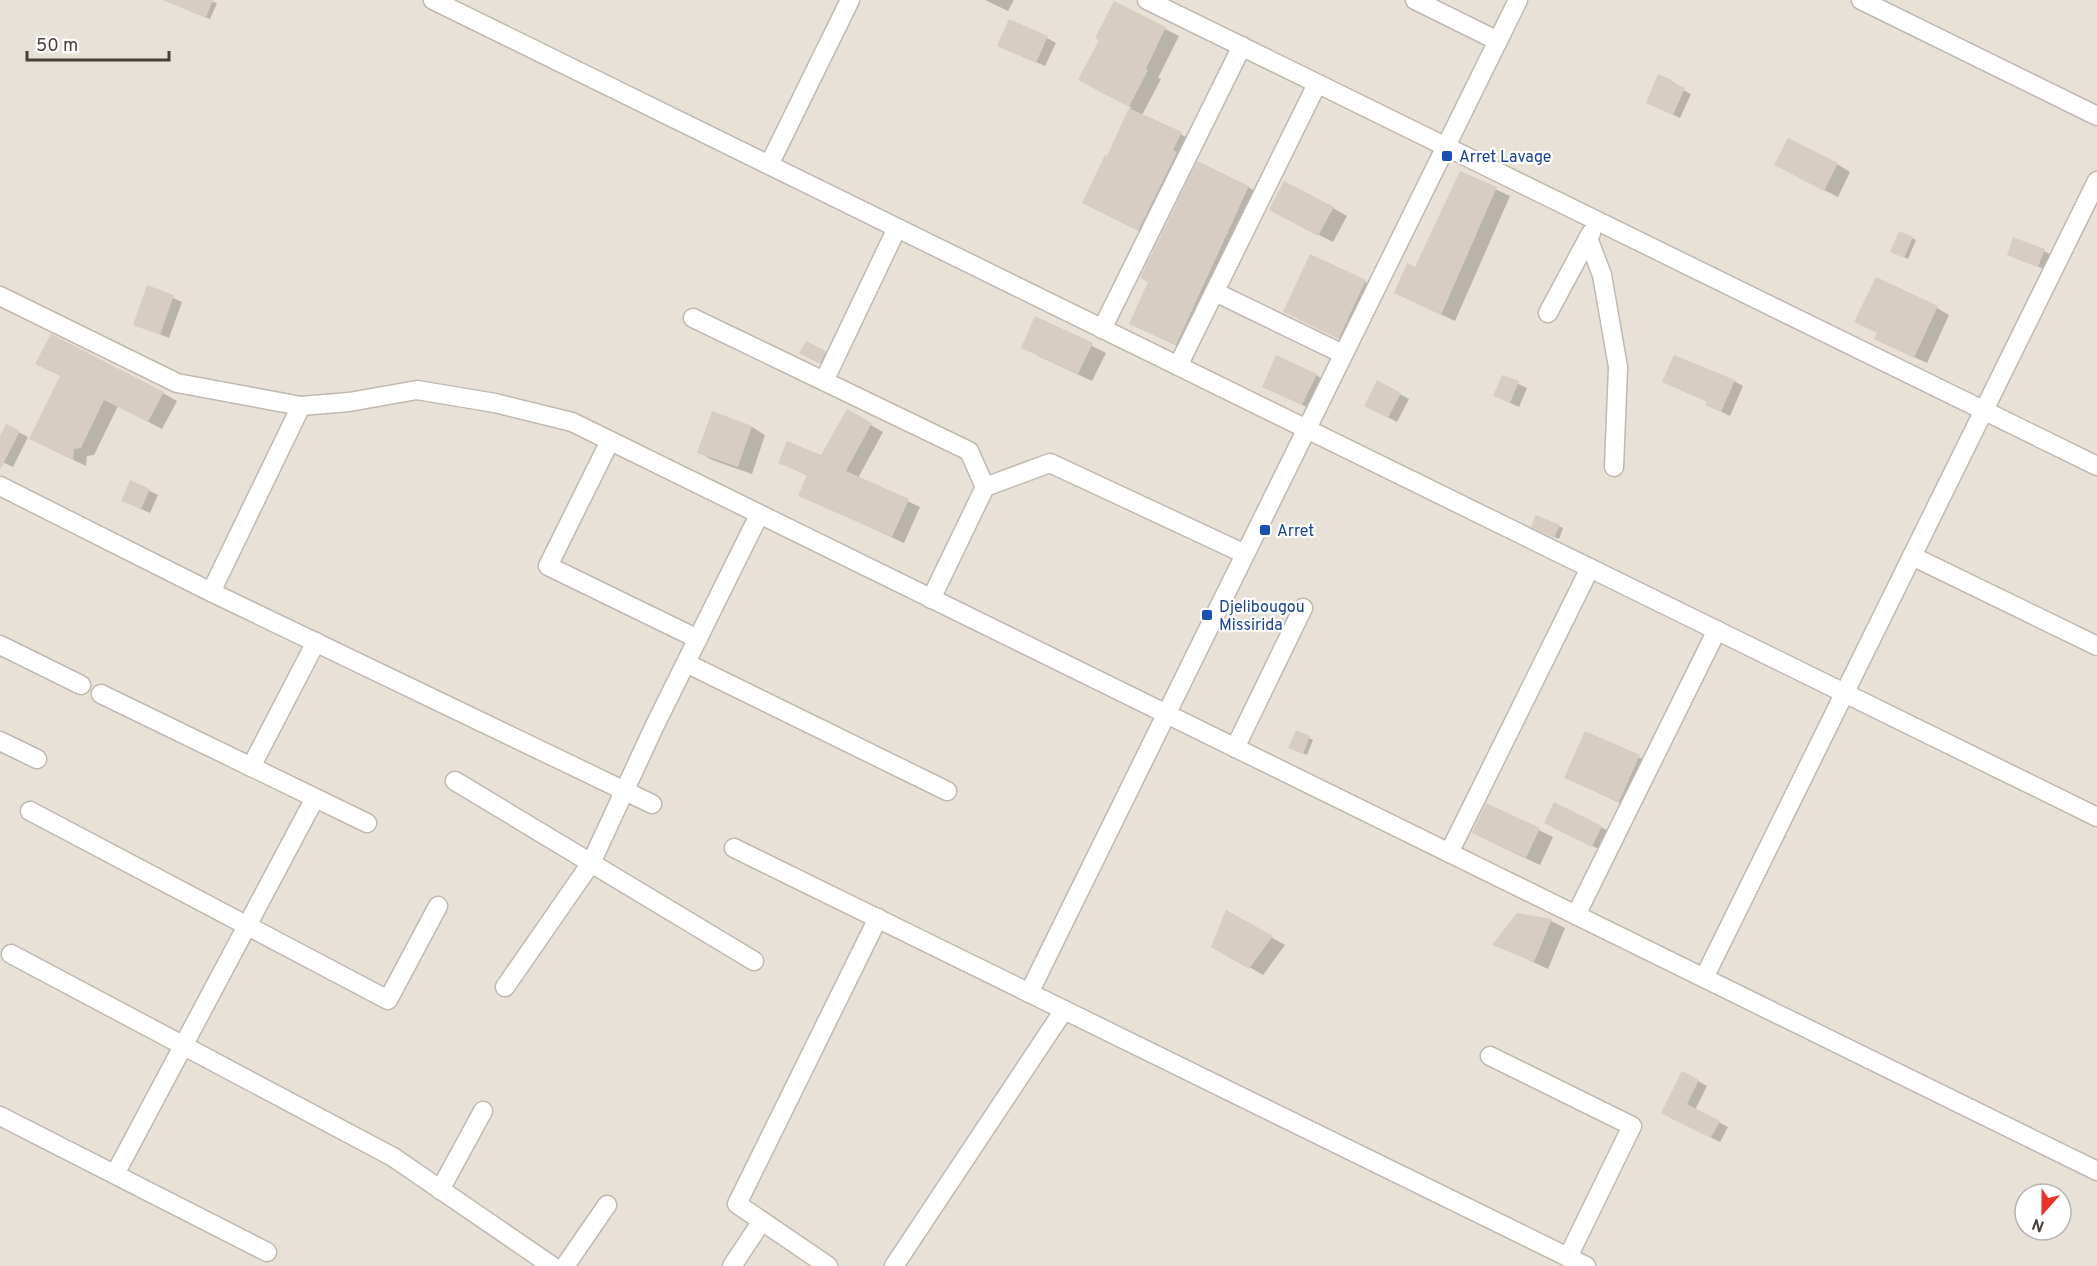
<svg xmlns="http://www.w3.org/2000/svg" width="2097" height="1266" font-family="Overpass,sans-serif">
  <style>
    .residential { fill: #e7e1d8; fill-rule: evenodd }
    .shadow { fill: #0003 }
    .building { fill: #d7cdc2 }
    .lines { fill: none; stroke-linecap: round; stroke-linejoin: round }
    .minor-casing { stroke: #c1b9af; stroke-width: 21 }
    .minor { stroke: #fff; stroke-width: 18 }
    .transit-dot { fill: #1a4fb4; stroke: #fff; stroke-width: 2 }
    .labels { text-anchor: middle; stroke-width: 4.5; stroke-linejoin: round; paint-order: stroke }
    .transit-label { font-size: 16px; fill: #164399; stroke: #fff; text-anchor: start }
  </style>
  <rect width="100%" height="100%" fill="#f3efe9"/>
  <!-- residential -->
  <path class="residential" d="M0,0H2097V1266H0ZM2025,1194H2061V1230H2025Z"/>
  <!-- shadow -->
  <g class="shadow">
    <polygon points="190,0 205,0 217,3 210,19 190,11"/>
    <polygon points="985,0 1014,0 1008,11"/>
    <polygon points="1114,3 1179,36 1158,78 1161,79 1142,115 1194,141 1152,237 1097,210 1108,158 1131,107 1093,87 1101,40"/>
    <polygon points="1047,38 1056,43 1045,66 1008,50"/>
    <polygon points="1671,81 1678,85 1677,87 1691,94 1680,118 1654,106"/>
    <polygon points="1837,164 1850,172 1838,197 1789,172"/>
    <polygon points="1461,173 1510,196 1455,321 1396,293 1415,269"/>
    <polygon points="1248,187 1262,195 1190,352 1131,324"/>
    <polygon points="1333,208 1347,216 1333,242 1284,217"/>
    <polygon points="1912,238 1916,240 1908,259 1896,254"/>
    <polygon points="2014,239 2053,255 2047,270 2017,259"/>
    <polygon points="1365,282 1379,290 1353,345 1298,319"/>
    <polygon points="148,287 182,302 169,338 135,324"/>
    <polygon points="1937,308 1949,315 1927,363 1888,345"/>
    <polygon points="1036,318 1106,353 1092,381 1036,355"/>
    <polygon points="807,343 829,355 824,365 801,353"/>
    <polygon points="1316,375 1324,380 1311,409 1272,391"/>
    <polygon points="61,376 163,393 177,401 162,429 118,406 94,455 87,456 86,466 45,446"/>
    <polygon points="1503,377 1527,388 1519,407 1504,400"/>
    <polygon points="1734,381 1743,386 1730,416 1716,409"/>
    <polygon points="1377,382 1409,399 1397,422 1374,410"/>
    <polygon points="847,411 883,432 858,478 920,507 904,543 800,495 808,476 780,462 821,457"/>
    <polygon points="713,413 752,427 765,435 752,474 712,460 699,452"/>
    <polygon points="7,426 28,437 13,467 0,461 0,440"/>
    <polygon points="131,482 158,495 150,513 132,505"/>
    <polygon points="1537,517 1563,528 1559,539 1533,526"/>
    <polygon points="1297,732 1313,740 1307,755 1294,749"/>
    <polygon points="1586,733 1653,764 1633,809 1566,778"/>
    <polygon points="1487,805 1553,837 1540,865 1487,840"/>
    <polygon points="1601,827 1610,832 1601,850 1554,828"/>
    <polygon points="1226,912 1285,945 1263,975 1213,946"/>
    <polygon points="1518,915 1551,921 1565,928 1548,969 1495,944"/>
    <polygon points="1698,1081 1707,1086 1695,1110 1728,1127 1720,1142 1671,1118"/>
  </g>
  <!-- building -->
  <g class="building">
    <polygon points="163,0 213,0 206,18"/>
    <polygon points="1114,1 1166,27 1146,69 1148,70 1129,107 1078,80 1099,40 1095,38"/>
    <polygon points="1009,19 1048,36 1036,63 997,46"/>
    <polygon points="1658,74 1672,80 1671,82 1685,88 1673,115 1646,103"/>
    <polygon points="1129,108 1182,132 1173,150 1177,152 1138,231 1082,203 1105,155 1107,156"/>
    <polygon points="1788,138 1838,163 1824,191 1774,165"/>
    <polygon points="1197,161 1249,186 1176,345 1129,324 1148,282 1140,278"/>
    <polygon points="1460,171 1497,187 1441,315 1394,293 1407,263 1415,267"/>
    <polygon points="1284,181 1334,207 1318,236 1269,210"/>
    <polygon points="1899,231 1913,237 1904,258 1890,252"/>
    <polygon points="2013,237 2045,249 2038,267 2007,255"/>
    <polygon points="1310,254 1366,280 1339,338 1283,312"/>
    <polygon points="1876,277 1938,306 1914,358 1874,339 1877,333 1854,322"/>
    <polygon points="147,285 174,295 160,335 133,325"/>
    <polygon points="1035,316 1093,343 1078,374 1021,348"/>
    <polygon points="51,334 164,392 148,422 104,400 81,448 74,449 73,460 29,439 60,376 35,364"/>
    <polygon points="806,341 826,351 820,364 799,353"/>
    <polygon points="1276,355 1317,374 1302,405 1262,387"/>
    <polygon points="1674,355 1735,380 1721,412 1705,405 1707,402 1662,382"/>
    <polygon points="1502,375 1519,381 1510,403 1493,396"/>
    <polygon points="1377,380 1401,393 1388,418 1364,406"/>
    <polygon points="847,409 872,423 846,471 909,499 892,537 798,496 807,475 778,463 787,441 821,455"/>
    <polygon points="712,411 752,426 738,467 697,453"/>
    <polygon points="6,424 20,431 0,470 0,436"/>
    <polygon points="130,480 150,489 141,509 121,501"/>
    <polygon points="1536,515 1560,525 1554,538 1531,527"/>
    <polygon points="1296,730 1310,736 1303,754 1288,748"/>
    <polygon points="1585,731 1640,755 1619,802 1564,778"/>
    <polygon points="1554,802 1602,826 1592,847 1544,823"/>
    <polygon points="1486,803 1540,828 1526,858 1472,833"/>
    <polygon points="1226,910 1273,936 1249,969 1211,947"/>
    <polygon points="1517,913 1552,919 1534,962 1492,945"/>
    <polygon points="1682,1071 1699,1080 1687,1104 1720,1121 1711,1138 1661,1113"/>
  </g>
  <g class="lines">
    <defs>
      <g id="minor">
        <polyline points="433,0 2097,817"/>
        <polyline points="1147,0 2097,466"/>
        <polyline points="1415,0 1498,41"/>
        <polyline points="1861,0 2097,116"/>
        <polyline points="769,165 850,0"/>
        <polyline points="1588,238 1602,275 1618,367 1614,467"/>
        <polyline points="1215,292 1343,354"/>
        <polyline points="0,296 177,383 301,406 349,402 417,390 495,403 572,422 2097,1171"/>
        <polyline points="1548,313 1591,233"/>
        <polyline points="693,318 969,451 985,487"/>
        <polyline points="1102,329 1242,46"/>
        <polyline points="1178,366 1317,84"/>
        <polyline points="824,381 897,228"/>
        <polyline points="610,441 548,566 698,639"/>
        <polyline points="0,486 211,592 652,804"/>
        <polyline points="1912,556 2097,646"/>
        <polyline points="211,592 301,406"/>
        <polyline points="931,599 985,487 1050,463 1245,554"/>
        <polyline points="0,645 81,685"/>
        <polyline points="686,663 947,791"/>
        <polyline points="101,694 367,823"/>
        <polyline points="0,741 37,759"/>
        <polyline points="1235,748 1303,608"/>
        <polyline points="251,767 316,642"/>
        <polyline points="455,781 754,961"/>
        <polyline points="30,811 388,1000 438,906"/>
        <polyline points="734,848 1586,1266"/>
        <polyline points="1449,853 1590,568"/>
        <polyline points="1576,915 1717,630"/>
        <polyline points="11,954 393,1157 552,1266"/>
        <polyline points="1704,978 2097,181"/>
        <polyline points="505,987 591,863 655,725 759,515"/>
        <polyline points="1029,993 1518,0"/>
        <polyline points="1490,1056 1632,1126 1568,1257"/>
        <polyline points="0,1116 267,1252"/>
        <polyline points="115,1174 315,798"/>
        <polyline points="440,1190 483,1111"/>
        <polyline points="565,1266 607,1205"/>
        <polyline points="732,1266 762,1221"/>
        <polyline points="828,1266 737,1204 878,918"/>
        <polyline points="894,1266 1064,1010"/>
      </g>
    </defs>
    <!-- minor casing -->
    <use href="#minor" class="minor-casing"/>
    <!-- minor -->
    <use href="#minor" class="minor"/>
  </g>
  <!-- markers -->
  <g class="transit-dot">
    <rect x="1441" y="150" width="12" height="12" rx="3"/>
    <rect x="1259" y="524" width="12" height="12" rx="3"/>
    <rect x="1201" y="609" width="12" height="12" rx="3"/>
  </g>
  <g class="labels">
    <!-- transit labels -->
    <g class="transit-label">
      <text x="1459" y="162">Arret Lavage</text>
      <text x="1277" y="536">Arret</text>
      <text x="1219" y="612">Djelibougou<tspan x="1219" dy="18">Missirida</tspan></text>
    </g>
  </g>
  <!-- north arrow -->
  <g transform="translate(2043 1212) rotate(201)"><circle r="28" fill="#ffffff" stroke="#b5b3af" stroke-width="1.5"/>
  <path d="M0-4.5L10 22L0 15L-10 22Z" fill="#eb3429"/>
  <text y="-9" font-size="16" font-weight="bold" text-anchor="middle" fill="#474038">N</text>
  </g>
  <!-- scale -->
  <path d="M27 51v9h142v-9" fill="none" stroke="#474038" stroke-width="3"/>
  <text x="36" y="51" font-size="18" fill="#474038" stroke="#ffffff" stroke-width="4.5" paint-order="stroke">50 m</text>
</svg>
